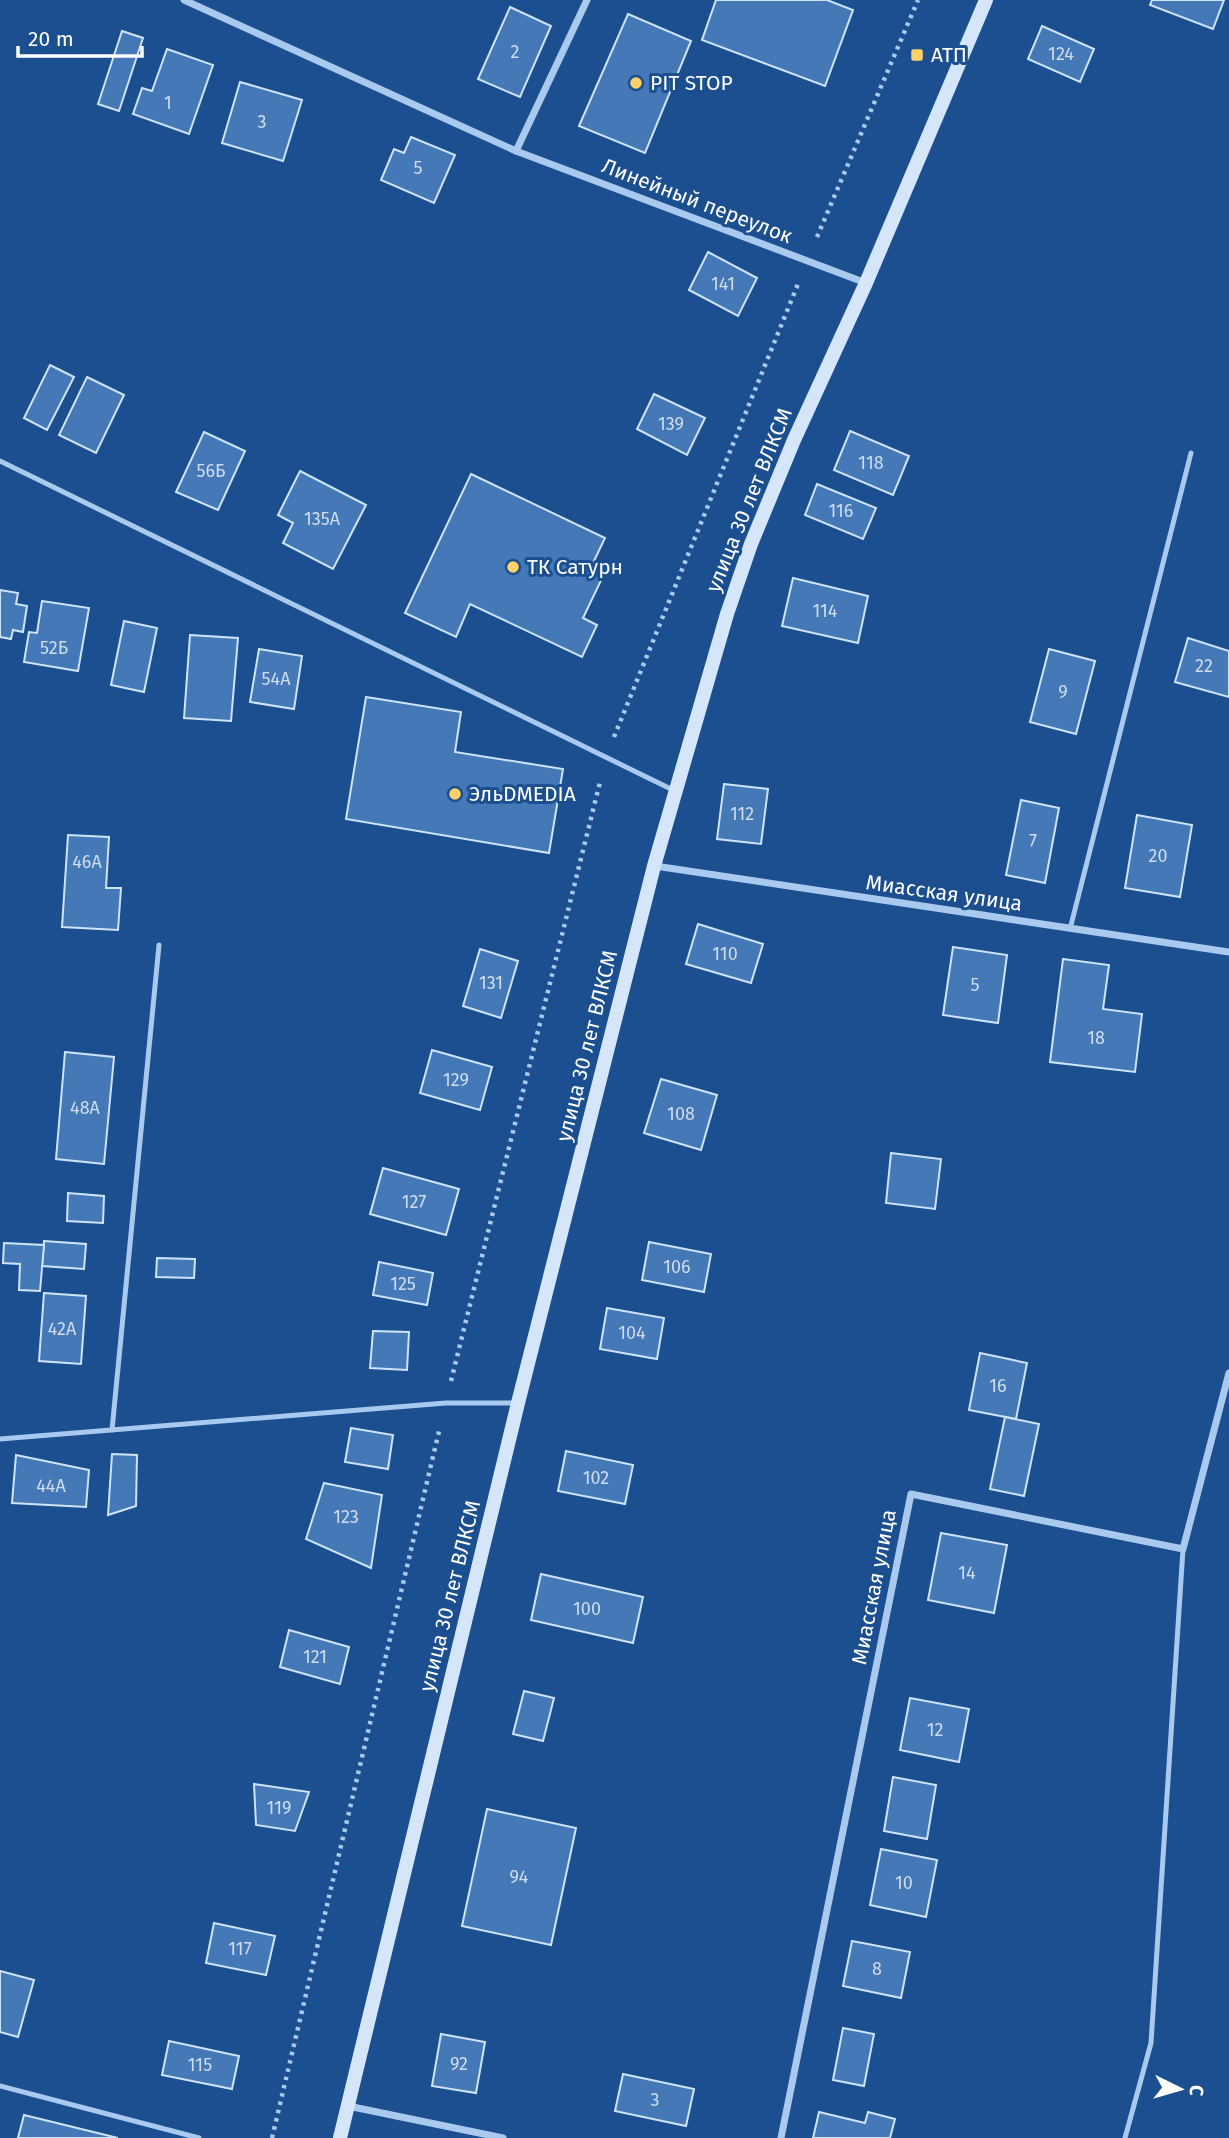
<svg xmlns="http://www.w3.org/2000/svg" width="1229" height="2138" font-family="'Fira Sans',sans-serif">
  <style>
    .building { fill: #4478b7; stroke: #cfe3fa; stroke-width: 2 }
    .lines { fill: none; stroke-linecap: round; stroke-linejoin: round }
    .path { stroke: #a9c9ee; stroke-width: 4.5; stroke-dasharray: 3.5 5; stroke-linecap: butt }
    .lane { stroke: #a9c9ee; stroke-width: 5 }
    .street { stroke: #a9c9ee; stroke-width: 7 }
    .secondary { stroke: #d6e6fa; stroke-width: 14 }
    .poi-dot { fill: #ffd166; stroke: #1b4f8f; stroke-width: 2.5 }
    .labels { text-anchor: middle; stroke-width: 6; stroke-linejoin: round; paint-order: stroke }
    .number-label { font-size: 18px; fill: #d0dded }
    .poi-label { font-size: 21px; fill: #fff; stroke: #1b4f8f; text-anchor: start }
    .street-label { font-size: 21px; fill: #fff; stroke: #1b4f8f }
  </style>
  <rect width="100%" height="100%" fill="#1b4f8f"/>
  <!-- building -->
  <g class="building">
    <polygon points="716,0 827,0 853,10 825,86 702,40"/>
    <polygon points="1152,0 1224,0 1213,29 1150,5"/>
    <polygon points="510,7 551,26 520,97 478,79"/>
    <polygon points="628,14 691,41 645,153 579,126"/>
    <polygon points="1042,26 1094,49 1080,82 1028,59"/>
    <polygon points="122,31 143,38 119,111 98,104"/>
    <polygon points="167,49 213,65 189,134 133,114 142,88 152,91"/>
    <polygon points="240,82 302,100 283,161 222,143"/>
    <polygon points="411,137 455,155 434,203 381,180 394,149 404,153"/>
    <polygon points="708,252 757,278 738,316 689,290"/>
    <polygon points="50,365 74,377 47,430 24,418"/>
    <polygon points="87,377 124,395 96,453 59,435"/>
    <polygon points="654,394 705,418 687,455 637,429"/>
    <polygon points="850,431 909,456 893,495 834,470"/>
    <polygon points="204,432 245,451 218,510 176,492"/>
    <polygon points="300,471 366,505 333,569 283,543 293,523 278,515"/>
    <polygon points="471,474 605,538 593,563 606,570 583,618 597,625 582,657 470,604 456,637 405,613"/>
    <polygon points="817,484 876,508 863,539 805,515"/>
    <polygon points="793,578 868,596 858,643 782,626"/>
    <polygon points="0,590 18,593 16,604 27,606 23,632 13,630 11,639 0,637"/>
    <polygon points="42,601 89,608 78,671 24,662 29,632 37,633"/>
    <polygon points="124,621 157,628 144,692 111,685"/>
    <polygon points="190,635 238,638 231,721 184,718"/>
    <polygon points="1188,638 1229,651 1229,697 1175,682"/>
    <polygon points="259,649 302,656 294,709 250,702"/>
    <polygon points="1049,649 1095,661 1076,734 1030,722"/>
    <polygon points="366,697 461,712 455,752 563,769 549,853 346,819"/>
    <polygon points="724,784 768,789 761,844 717,839"/>
    <polygon points="1021,800 1059,808 1045,883 1006,875"/>
    <polygon points="1137,815 1192,825 1180,897 1125,888"/>
    <polygon points="68,835 109,837 106,888 121,888 118,930 62,927"/>
    <polygon points="698,924 763,944 751,983 686,964"/>
    <polygon points="953,947 1007,955 998,1023 943,1015"/>
    <polygon points="480,949 518,961 501,1018 463,1006"/>
    <polygon points="1063,959 1109,965 1103,1009 1142,1014 1135,1072 1050,1062"/>
    <polygon points="432,1050 492,1067 480,1110 420,1093"/>
    <polygon points="65,1052 114,1057 104,1164 56,1159"/>
    <polygon points="661,1079 717,1095 701,1150 644,1133"/>
    <polygon points="891,1153 941,1159 935,1209 886,1203"/>
    <polygon points="383,1168 459,1189 446,1235 370,1214"/>
    <polygon points="68,1193 104,1196 103,1223 67,1221"/>
    <polygon points="44,1241 86,1244 84,1269 42,1266"/>
    <polygon points="649,1242 711,1254 704,1292 642,1280"/>
    <polygon points="4,1243 44,1245 40,1291 19,1290 20,1264 3,1263"/>
    <polygon points="157,1258 195,1259 194,1278 156,1277"/>
    <polygon points="379,1262 433,1273 427,1305 373,1295"/>
    <polygon points="44,1293 86,1296 81,1364 39,1361"/>
    <polygon points="607,1308 664,1318 657,1359 600,1349"/>
    <polygon points="373,1331 409,1332 407,1370 370,1368"/>
    <polygon points="980,1353 1027,1363 1016,1419 969,1410"/>
    <polygon points="1005,1417 1039,1424 1024,1496 990,1489"/>
    <polygon points="351,1428 393,1435 388,1469 345,1462"/>
    <polygon points="566,1451 633,1465 625,1504 558,1491"/>
    <polygon points="112,1454 137,1455 136,1506 108,1515"/>
    <polygon points="16,1455 89,1470 86,1507 12,1503"/>
    <polygon points="324,1483 382,1495 371,1568 306,1539"/>
    <polygon points="941,1533 1007,1545 994,1613 928,1600"/>
    <polygon points="541,1574 643,1597 633,1643 531,1620"/>
    <polygon points="289,1630 349,1647 340,1684 280,1667"/>
    <polygon points="524,1691 554,1698 543,1741 513,1734"/>
    <polygon points="910,1698 969,1709 959,1762 900,1750"/>
    <polygon points="893,1777 936,1785 927,1839 884,1831"/>
    <polygon points="254,1784 309,1792 295,1831 256,1825"/>
    <polygon points="487,1809 576,1828 551,1945 462,1926"/>
    <polygon points="881,1849 937,1860 926,1917 870,1905"/>
    <polygon points="214,1923 275,1936 266,1975 206,1963"/>
    <polygon points="852,1941 910,1952 901,1998 843,1986"/>
    <polygon points="0,1971 34,1980 18,2037 0,2032"/>
    <polygon points="843,2028 874,2034 864,2086 833,2080"/>
    <polygon points="441,2034 485,2042 476,2093 432,2086"/>
    <polygon points="169,2041 239,2056 232,2089 162,2075"/>
    <polygon points="623,2074 694,2089 686,2126 615,2111"/>
    <polygon points="819,2112 865,2123 868,2112 895,2119 890,2138 813,2138"/>
    <polygon points="24,2115 118,2138 18,2138"/>
  </g>
  <g class="lines">
    <!-- path -->
    <g class="path">
      <polyline points="817,237 918,0"/>
      <polyline points="614,737 798,284"/>
      <polyline points="451,1381 600,782"/>
      <polyline points="272,2138 440,1427"/>
    </g>
    <!-- lane -->
    <g class="lane">
      <polyline points="0,461 673,790"/>
      <polyline points="1070,929 1191,453"/>
      <polyline points="112,1430 159,945"/>
      <polyline points="0,1439 446,1403 515,1403"/>
      <polyline points="0,2086 199,2138"/>
      <polyline points="1125,2138 1151,2043 1183,1549"/>
    </g>
    <!-- street -->
    <g class="street">
      <polyline points="184,0 516,151 866,283"/>
      <polyline points="516,151 587,0"/>
      <polyline points="655,866 1229,952"/>
      <polyline points="348,2106 503,2138"/>
      <polyline points="781,2138 911,1494 1183,1549 1229,1373"/>
    </g>
    <!-- secondary -->
    <polyline class="secondary" points="340,2138 518,1403 654,866 727,614 751,544 794,440 866,283 986,0"/>
  </g>
  <!-- markers -->
  <g class="poi-dot">
    <rect x="910" y="48" width="14" height="14" rx="3.5"/>
    <circle cx="636" cy="83" r="7"/>
    <circle cx="513" cy="567" r="7"/>
    <circle cx="455" cy="794" r="7"/>
  </g>
  <g class="labels">
    <!-- number labels -->
    <g class="number-label">
      <text x="515" y="58">2</text>
      <text x="1061" y="60">124</text>
      <text x="168" y="109">1</text>
      <text x="262" y="128">3</text>
      <text x="418" y="174">5</text>
      <text x="723" y="290">141</text>
      <text x="671" y="430">139</text>
      <text x="871" y="469">118</text>
      <text x="211" y="477">56Б</text>
      <text x="841" y="517">116</text>
      <text x="322" y="525">135А</text>
      <text x="825" y="617">114</text>
      <text x="54" y="654">52Б</text>
      <text x="1204" y="672">22</text>
      <text x="276" y="685">54А</text>
      <text x="1063" y="698">9</text>
      <text x="742" y="820">112</text>
      <text x="1033" y="847">7</text>
      <text x="1158" y="862">20</text>
      <text x="87" y="868">46А</text>
      <text x="725" y="960">110</text>
      <text x="491" y="989">131</text>
      <text x="975" y="991">5</text>
      <text x="1096" y="1044">18</text>
      <text x="456" y="1086">129</text>
      <text x="85" y="1114">48А</text>
      <text x="681" y="1120">108</text>
      <text x="414" y="1208">127</text>
      <text x="677" y="1273">106</text>
      <text x="403" y="1290">125</text>
      <text x="62" y="1335">42А</text>
      <text x="632" y="1339">104</text>
      <text x="998" y="1392">16</text>
      <text x="596" y="1484">102</text>
      <text x="51" y="1492">44А</text>
      <text x="346" y="1523">123</text>
      <text x="967" y="1579">14</text>
      <text x="587" y="1615">100</text>
      <text x="315" y="1663">121</text>
      <text x="935" y="1736">12</text>
      <text x="279" y="1814">119</text>
      <text x="519" y="1883">94</text>
      <text x="904" y="1889">10</text>
      <text x="240" y="1955">117</text>
      <text x="877" y="1975">8</text>
      <text x="459" y="2070">92</text>
      <text x="200" y="2071">115</text>
      <text x="655" y="2106">3</text>
    </g>
    <!-- poi labels -->
    <g class="poi-label">
      <text x="931" y="62">АТП</text>
      <text x="650" y="90">PIT STOP</text>
      <text x="527" y="574">ТК Сатурн</text>
      <text x="469" y="801">ЭльDMEDIA</text>
    </g>
    <!-- street labels -->
    <g class="street-label">
      <text transform="translate(697 201) rotate(21)" y="7">Линейный переулок</text>
      <text transform="translate(749 500) rotate(-68)" y="7">улица 30 лет ВЛКСМ</text>
      <text transform="translate(944 893) rotate(8)" y="7">Миасская улица</text>
      <text transform="translate(587 1046) rotate(-76)" y="7">улица 30 лет ВЛКСМ</text>
      <text transform="translate(874 1587) rotate(-79)" y="7">Миасская улица</text>
      <text transform="translate(450 1596) rotate(-76)" y="7">улица 30 лет ВЛКСМ</text>
    </g>
  </g>
  <!-- north arrow -->
  <g transform="translate(1180 2089) rotate(95)" stroke="#1b4f8f" stroke-width="5" paint-order="stroke">
  <path d="M0-5L12 26L0 18L-12 26Z" fill="#ffffff"/>
  <text y="-10" font-size="19" font-weight="bold" text-anchor="middle" fill="#ffffff">С</text>
  </g>
  <!-- scale -->
  <path d="M18 46v10h124v-10" fill="none" stroke="#ffffff" stroke-width="3.5"/>
  <text x="28" y="46" font-size="21" fill="#ffffff" stroke="#1b4f8f" stroke-width="5" paint-order="stroke">20 m</text>
</svg>
